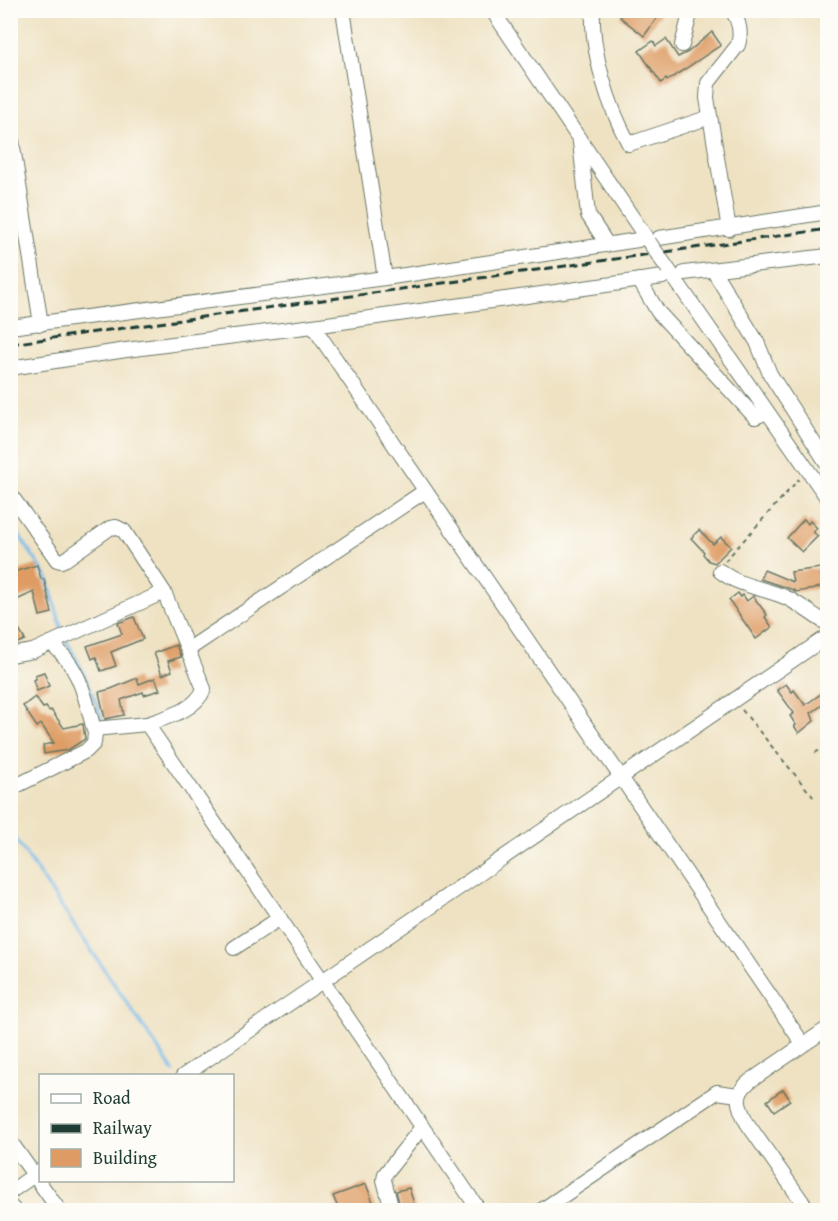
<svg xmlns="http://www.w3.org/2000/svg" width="838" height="1221" font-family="'Gentium Book Plus',serif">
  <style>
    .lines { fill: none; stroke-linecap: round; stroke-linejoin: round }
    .stream { stroke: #73baeb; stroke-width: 3 }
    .building { fill: #de9c64 }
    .minor-casing { stroke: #687766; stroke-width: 16 }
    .path { stroke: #687766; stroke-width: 2; stroke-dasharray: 4.5 4.5; stroke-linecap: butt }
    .minor { stroke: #fff; stroke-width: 14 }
    .rail { stroke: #1f3d34; stroke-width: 3; stroke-dasharray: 9 4.5; stroke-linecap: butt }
    .minor-bridge-casing { stroke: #687766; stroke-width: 16; stroke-linecap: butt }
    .minor-bridge { stroke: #fff; stroke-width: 14 }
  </style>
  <rect width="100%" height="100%" fill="#fdfcf7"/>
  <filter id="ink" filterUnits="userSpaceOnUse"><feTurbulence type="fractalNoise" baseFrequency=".0167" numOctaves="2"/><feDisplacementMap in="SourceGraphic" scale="12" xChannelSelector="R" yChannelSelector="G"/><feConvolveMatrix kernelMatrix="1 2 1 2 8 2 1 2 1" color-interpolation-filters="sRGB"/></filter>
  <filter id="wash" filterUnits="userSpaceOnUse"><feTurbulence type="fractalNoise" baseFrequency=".008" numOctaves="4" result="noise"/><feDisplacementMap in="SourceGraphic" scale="24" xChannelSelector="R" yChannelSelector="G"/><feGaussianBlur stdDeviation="1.35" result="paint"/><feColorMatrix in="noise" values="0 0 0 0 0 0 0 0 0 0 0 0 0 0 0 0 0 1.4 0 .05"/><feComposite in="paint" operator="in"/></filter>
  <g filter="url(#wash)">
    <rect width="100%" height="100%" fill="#efe2c3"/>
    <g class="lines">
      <!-- stream -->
      <g class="stream">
        <polyline points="10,528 13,526 47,577 63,634"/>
        <polyline points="66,640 80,666 98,708 103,725"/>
        <polyline points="10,831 174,1072"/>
      </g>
    </g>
    <g id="blocks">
      <!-- building -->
      <g class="building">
        <polygon points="625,10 663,10 644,36 620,17"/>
        <polygon points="712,32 721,45 667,81 666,79 661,83 639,51 653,41 656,46 666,39 678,57 688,52"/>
        <polygon points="804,519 808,524 810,521 817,528 813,532 818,536 802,552 787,538"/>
        <polygon points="699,530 713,544 721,537 731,547 715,563 709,561 703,554 704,552 691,538"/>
        <polygon points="37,565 41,579 44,579 52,613 40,616 34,592 10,603 10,573"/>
        <polygon points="828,567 828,586 815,588 815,589 795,592 794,590 760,579 764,570 793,582 791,572"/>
        <polygon points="738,593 741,597 743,595 747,601 753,596 767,615 765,617 772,627 756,639 729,600"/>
        <polygon points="10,615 25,640 10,646"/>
        <polygon points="134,617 143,639 111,652 116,666 101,671 96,657 92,659 87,646 122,634 118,623"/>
        <polygon points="176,645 181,657 168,661 172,671 162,675 154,653"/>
        <polygon points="44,672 49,686 37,691 33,680 36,679 35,675"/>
        <polygon points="137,678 139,684 155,678 160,690 144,695 143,692 121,700 124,715 105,719 99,692 111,689"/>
        <polygon points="786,684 792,692 794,690 805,705 828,689 828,701 811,713 814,721 799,733 794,726 796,725 790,716 794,713 777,690"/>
        <polygon points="35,697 43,708 46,707 49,711 51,710 64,728 83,724 85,739 68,750 44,754 43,745 54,743 41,724 37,727 23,706"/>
        <polygon points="783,1089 790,1100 774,1111 767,1101"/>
        <polygon points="366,1184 376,1210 339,1210 333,1196"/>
        <polygon points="409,1188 416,1210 401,1210 396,1191"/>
      </g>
    </g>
  </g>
  <g filter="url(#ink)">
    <use href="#blocks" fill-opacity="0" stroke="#687766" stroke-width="1.5"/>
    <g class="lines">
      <defs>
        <g id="minor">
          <polyline points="343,10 385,278"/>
          <polyline points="492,10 649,242"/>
          <path d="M593,10C591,53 609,107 629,144L710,117"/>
          <polyline points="682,45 691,10"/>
          <polyline points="10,128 41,324"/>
          <polyline points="580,142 588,215 607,244"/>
          <path d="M729,229L707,98L708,83L738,45C742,32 739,21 732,10"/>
          <polyline points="659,238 828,212"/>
          <polyline points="668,269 828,499"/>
          <polyline points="713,270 757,342 770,374 828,465"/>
          <polyline points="684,273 828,256"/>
          <polyline points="639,280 658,312 755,417 767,412"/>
          <polyline points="313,326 803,1044"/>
          <polyline points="10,327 385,278 638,240"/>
          <polyline points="10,368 126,350 313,326 663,277"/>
          <path d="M10,494L57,560L61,561L66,559L110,528L116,527L124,531L164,592L204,689C195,711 167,717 147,724L479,1210"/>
          <path d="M720,571C740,587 765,588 787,598C801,605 814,616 828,624"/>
          <polyline points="189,649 425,491"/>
          <polyline points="10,655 33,651 164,592"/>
          <polyline points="94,729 147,724"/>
          <path d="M10,789L86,751L94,743L95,733C84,695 82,670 51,643"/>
          <polyline points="234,948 280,918"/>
          <polyline points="183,1076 828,636"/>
          <polyline points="10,1141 59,1210"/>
          <polyline points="10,1192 40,1171"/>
          <polyline points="10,1206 14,1210"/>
          <polyline points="392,1210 384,1180 385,1174 422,1127"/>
          <polyline points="542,1210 717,1092 738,1095"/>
          <path d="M808,1210L747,1123C738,1106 733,1095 750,1081L828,1028"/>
        </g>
      </defs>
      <!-- minor casing -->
      <use href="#minor" class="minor-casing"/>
      <!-- path -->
      <g class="path">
        <polyline points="725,561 799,479"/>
        <polyline points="742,710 814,798"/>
        <polyline points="815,753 828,745"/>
      </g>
      <!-- minor -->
      <use href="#minor" class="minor"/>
      <!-- rail -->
      <polyline class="rail" points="10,344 828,229"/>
      <defs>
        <polyline id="minor-bridge" points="649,242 668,269"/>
      </defs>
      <!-- minor-bridge casing -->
      <use href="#minor-bridge" class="minor-bridge-casing"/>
      <!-- minor-bridge -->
      <use href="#minor-bridge" class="minor-bridge"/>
    </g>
  </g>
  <!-- margin -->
  <rect width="838" height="1221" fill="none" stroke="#fdfcf7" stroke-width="36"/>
  <!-- legend -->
  <rect x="39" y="1074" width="195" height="108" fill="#fdfcf7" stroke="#a4b0a9" stroke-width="1.5"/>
  <rect x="51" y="1094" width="30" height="9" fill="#ffffff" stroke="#a4b0a9" stroke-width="1.5"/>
  <text x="93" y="1104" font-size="18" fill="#1f3d34">Road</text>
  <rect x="51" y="1124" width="30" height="9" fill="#1f3d34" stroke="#a4b0a9" stroke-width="1.5"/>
  <text x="93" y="1134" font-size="18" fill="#1f3d34">Railway</text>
  <rect x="51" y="1149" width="30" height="18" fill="#de9c64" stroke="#a4b0a9" stroke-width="1.5"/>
  <text x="93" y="1164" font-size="18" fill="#1f3d34">Building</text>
</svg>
